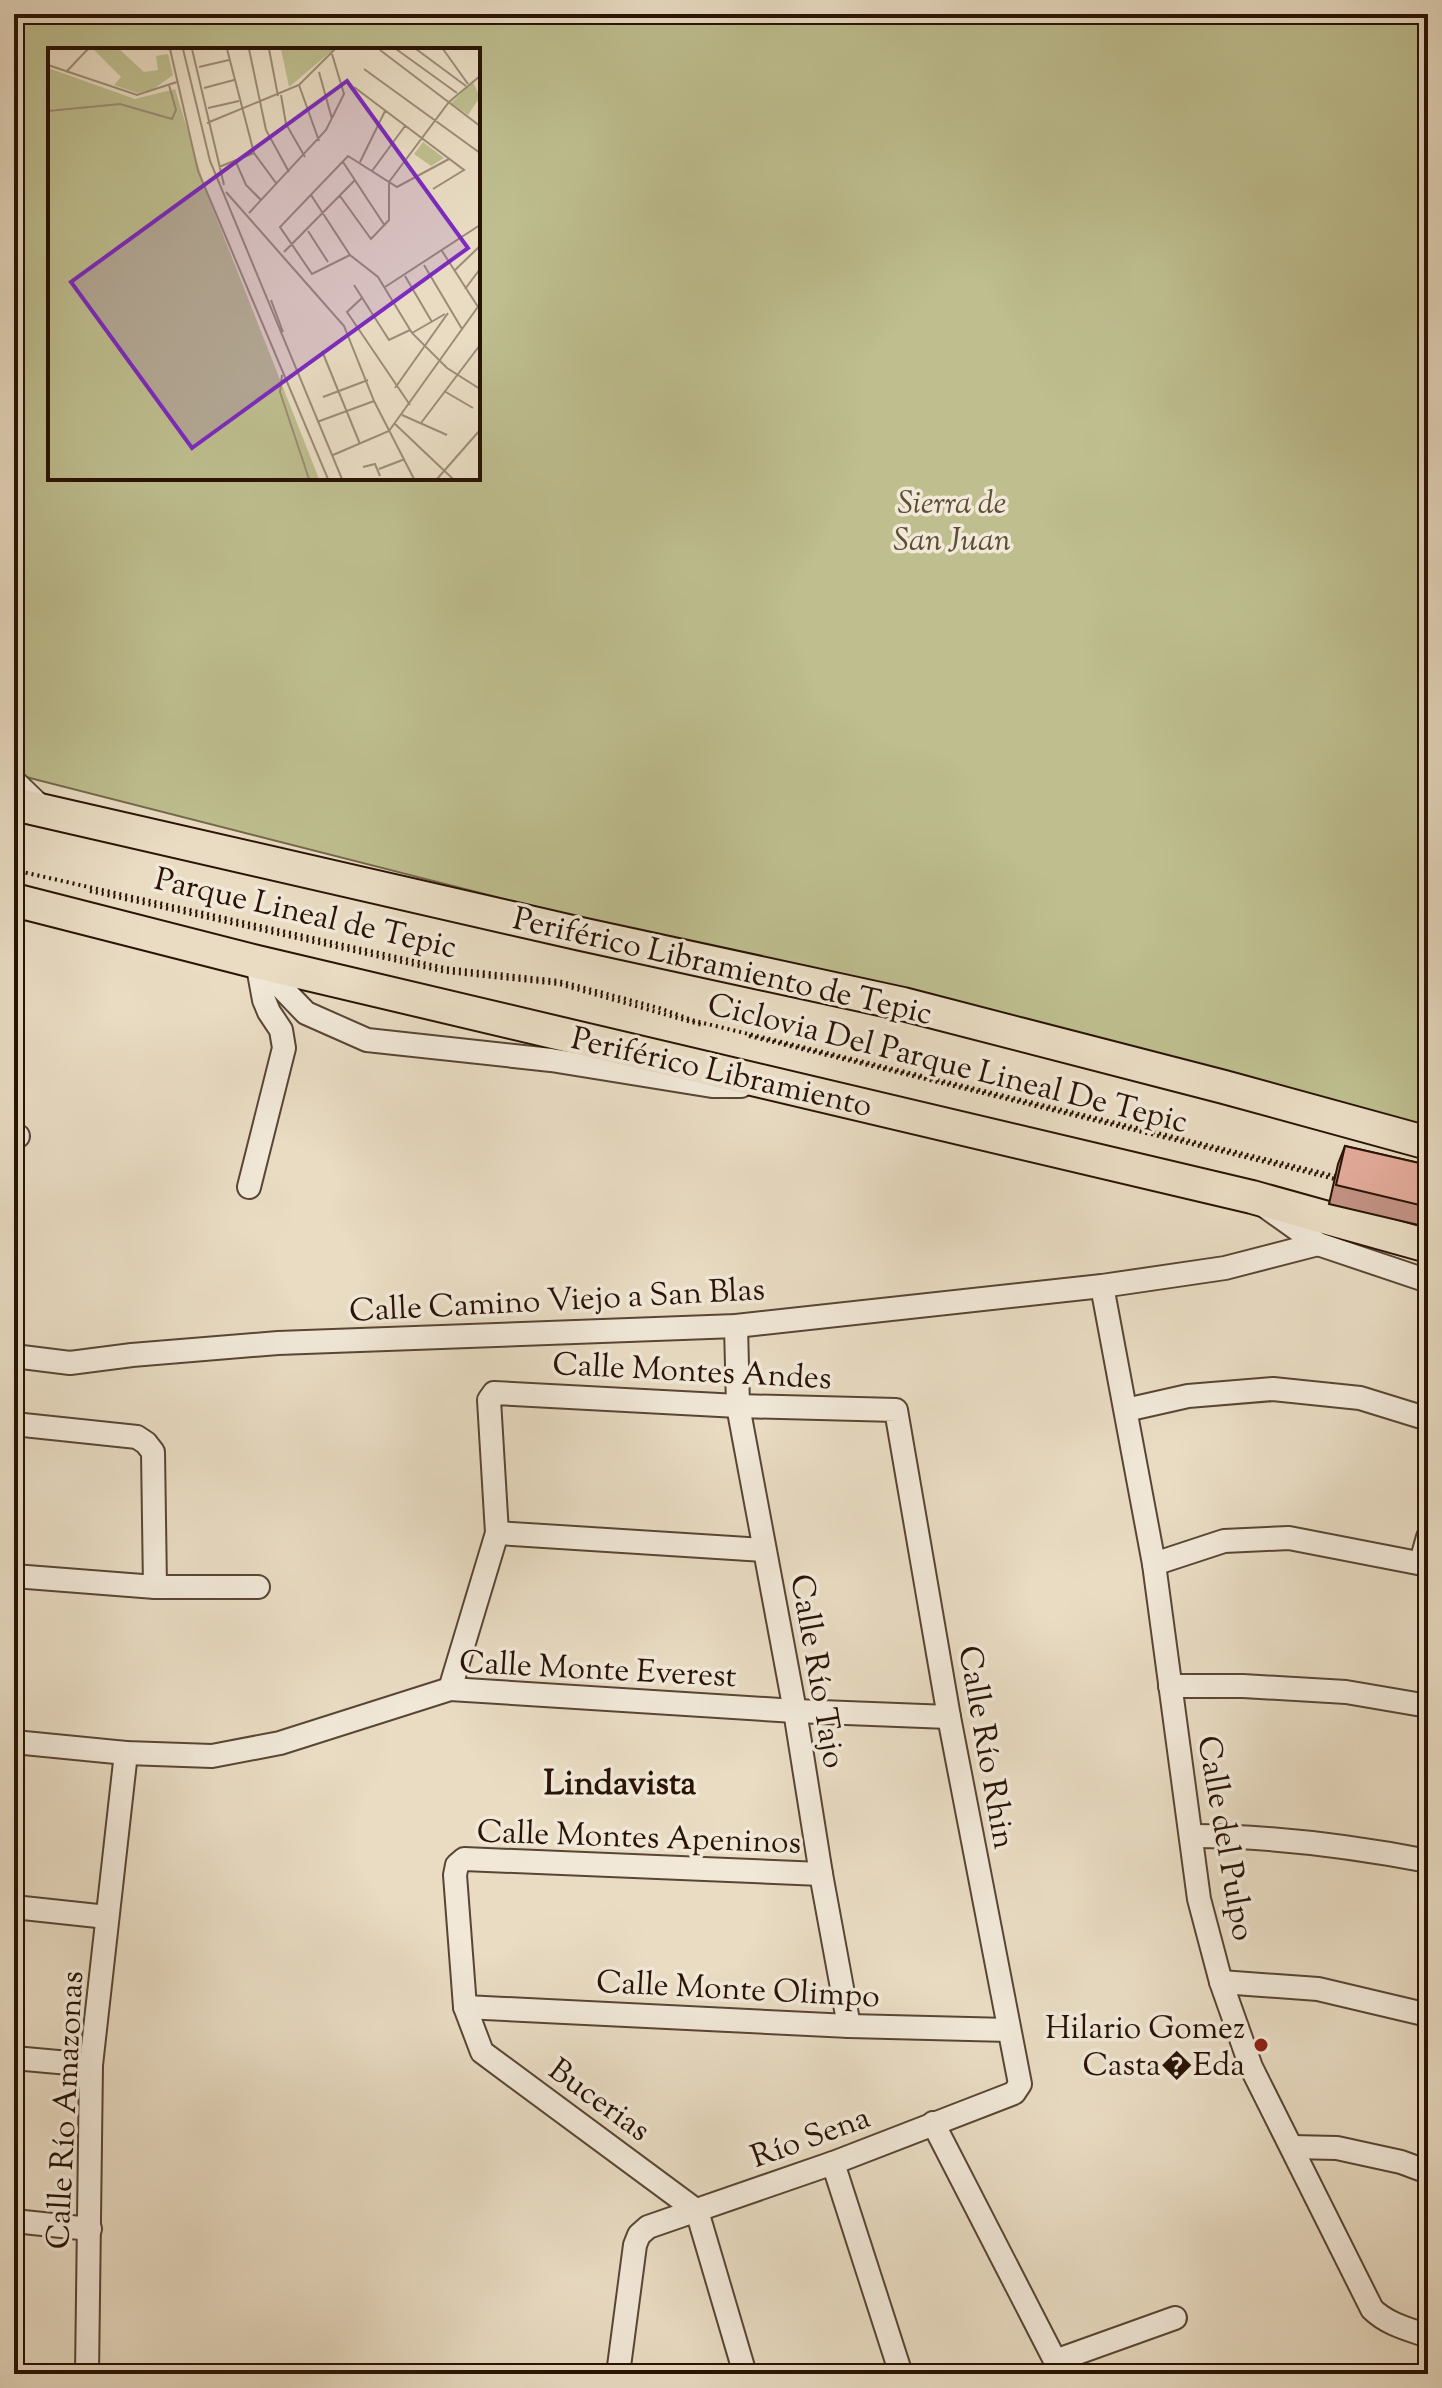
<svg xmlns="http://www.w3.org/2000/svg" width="1442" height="2388" font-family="'Sorts Mill Goudy',serif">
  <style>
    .green { fill: #bebe8f; stroke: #74684a; stroke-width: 2; fill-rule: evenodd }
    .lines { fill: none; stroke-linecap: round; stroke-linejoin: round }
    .minor-casing { stroke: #594534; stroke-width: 26 }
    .highway-casing { stroke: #291305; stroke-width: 36 }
    .path { stroke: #291305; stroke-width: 4; stroke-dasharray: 2 4; stroke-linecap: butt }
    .minor { stroke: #f1e8d8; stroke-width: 22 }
    .highway { stroke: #e9dcc3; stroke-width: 32 }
    .wall { fill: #c39284; stroke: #291305; stroke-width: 2 }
    .building { fill: #e3aa9a; stroke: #291305; stroke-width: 2 }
    .poi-dot { fill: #8f2418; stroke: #f1e8d8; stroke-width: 3 }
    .labels { text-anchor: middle; stroke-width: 7; stroke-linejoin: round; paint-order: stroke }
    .park-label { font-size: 32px; font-style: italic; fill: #5d4f35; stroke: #f1e8d8 }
    .street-label { font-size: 32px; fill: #291305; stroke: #f1e8d8 }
    .poi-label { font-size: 32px; fill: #291305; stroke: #f1e8d8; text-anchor: end }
    .neighbourhood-label { font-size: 34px; font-weight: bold; fill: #291305; stroke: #f1e8d8 }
    .inset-road { fill: none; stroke: #9c8c77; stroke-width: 2 }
    .view { fill: #7b2cbf; fill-opacity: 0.15; stroke: #7b2cbf; stroke-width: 4 }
    .inset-edge { fill: none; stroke: #291305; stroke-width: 4 }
  </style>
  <rect width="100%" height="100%" fill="#e9dcc3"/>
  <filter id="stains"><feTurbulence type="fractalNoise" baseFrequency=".0025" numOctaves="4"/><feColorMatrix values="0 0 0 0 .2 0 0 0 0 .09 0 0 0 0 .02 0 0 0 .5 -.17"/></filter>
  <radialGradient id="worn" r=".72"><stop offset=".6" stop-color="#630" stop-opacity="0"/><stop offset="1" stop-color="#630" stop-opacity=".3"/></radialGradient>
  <!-- green -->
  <path class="green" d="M14,14H1428V1140L951,1013L14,774ZM50,50H478V478H50Z"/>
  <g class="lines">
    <defs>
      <g id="minor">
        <polyline points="14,781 44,810"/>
        <polyline points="258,963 306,1013 367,1040 551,1060 712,1086 741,1086"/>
        <polyline points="14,1135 18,1136"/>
        <polyline points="249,1187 284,1048 281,1030 269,1012 264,1000 257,962"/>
        <polyline points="1266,1207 1318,1244 1428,1281"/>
        <path d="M1102,1286L1154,1564L1199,1899L1221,1982L1251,2067L1372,2309C1387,2324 1408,2329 1428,2336"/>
        <polyline points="736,1326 738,1406 795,1711 821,1874 849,2026"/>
        <polyline points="14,1356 70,1363 132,1355 278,1343 736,1326 1102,1286 1225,1268 1318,1244"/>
        <polyline points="1126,1410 1188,1396 1273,1389 1360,1398 1428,1419"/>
        <polyline points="14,1424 137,1437 146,1443 153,1452 155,1587"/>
        <polyline points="497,1533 764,1550"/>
        <polyline points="1421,1562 1428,1537"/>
        <polyline points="1154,1564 1224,1541 1289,1538 1428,1565"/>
        <polyline points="14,1576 155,1587 258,1587"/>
        <polyline points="1170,1686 1243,1686 1346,1692 1428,1706"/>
        <polyline points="450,1689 497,1533 489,1400 494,1393 738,1406 896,1410 949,1717 1020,2084 1014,2093 833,2163 648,2227 639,2235 635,2245 618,2374"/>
        <polyline points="14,1742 126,1753 212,1756 280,1743 450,1689 795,1711 949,1717"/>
        <path d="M1192,1836C1271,1836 1350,1846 1428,1861"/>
        <polyline points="14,1907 107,1917"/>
        <polyline points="1221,1982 1318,1989 1428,2015"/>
        <polyline points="465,2007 849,2026 1009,2030"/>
        <polyline points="14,2058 91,2065"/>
        <polyline points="933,2123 1062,2374"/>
        <polyline points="1292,2147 1337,2148 1401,2162 1428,2172"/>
        <polyline points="833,2163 901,2374"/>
        <polyline points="14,2221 90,2229"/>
        <polyline points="1055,2361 1175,2318"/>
        <polyline points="87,2374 91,2065 126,1753"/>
        <polyline points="745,2374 697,2211 482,2052 465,2007 455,1875 457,1865 464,1859 821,1874"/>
      </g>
      <g id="highway">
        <polyline points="14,804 581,934 903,1004 1224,1087 1428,1143"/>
        <polyline points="14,900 257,962 1252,1197 1428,1246"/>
      </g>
    </defs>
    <!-- minor casing -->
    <use href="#minor" class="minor-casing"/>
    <!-- highway casing -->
    <use href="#highway" class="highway-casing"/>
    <!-- path -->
    <g class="path">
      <polyline points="14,870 445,968 559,981 659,1008 695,1021 1339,1177"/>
      <polyline points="90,891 446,972 559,984 702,1025"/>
      <polyline points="749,1036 1339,1180"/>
    </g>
    <!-- minor -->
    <use href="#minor" class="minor"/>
    <!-- highway -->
    <use href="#highway" class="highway"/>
  </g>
  <!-- wall -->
  <polygon class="wall" points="1345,1146 1428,1165 1427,1227 1329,1204 1338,1164"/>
  <!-- building -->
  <polygon class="building" points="1345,1146 1428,1165 1428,1207 1336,1185"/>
  <!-- markers -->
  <circle class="poi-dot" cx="1261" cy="2045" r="8"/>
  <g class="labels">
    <!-- park labels -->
    <g class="park-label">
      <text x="952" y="513">Sierra de<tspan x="952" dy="37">San Juan</tspan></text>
    </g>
    <!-- street labels -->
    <g class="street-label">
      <text transform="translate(306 912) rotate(13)" y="11">Parque Lineal de Tepic</text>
      <text transform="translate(723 965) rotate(13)" y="11">Periférico Libramiento de Tepic</text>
      <text transform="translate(948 1062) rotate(14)" y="11">Ciclovia Del Parque Lineal De Tepic</text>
      <text transform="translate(722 1071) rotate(13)" y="11">Periférico Libramiento</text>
      <text transform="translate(557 1299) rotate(-3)" y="11">Calle Camino Viejo a San Blas</text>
      <text transform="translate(692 1370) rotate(3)" y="11">Calle Montes Andes</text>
      <text transform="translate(598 1668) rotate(3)" y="11">Calle Monte Everest</text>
      <text transform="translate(819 1671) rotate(80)" y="11">Calle Río Tajo</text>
      <text transform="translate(988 1747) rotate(80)" y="11">Calle Río Rhin</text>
      <text transform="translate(639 1836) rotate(2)" y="11">Calle Montes Apeninos</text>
      <text transform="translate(1227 1838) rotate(80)" y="11">Calle del Pulpo</text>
      <text transform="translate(738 1988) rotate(3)" y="11">Calle Monte Olimpo</text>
      <text transform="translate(600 2099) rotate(36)" y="11">Bucerias</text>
      <text transform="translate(64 2110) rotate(-87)" y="11">Calle Río Amazonas</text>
      <text transform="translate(810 2136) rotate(-20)" y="11">Río Sena</text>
    </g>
    <!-- poi labels -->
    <g class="poi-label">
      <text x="1245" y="2038">Hilario Gomez<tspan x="1245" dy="37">Casta�Eda</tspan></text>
    </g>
    <!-- neighbourhood labels -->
    <g class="neighbourhood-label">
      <text x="620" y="1794">Lindavista</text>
    </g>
  </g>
  <!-- overview -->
  <g transform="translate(48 48)">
    <rect width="432" height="432" fill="#e9dcc3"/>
    <path d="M45,1H71L96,24L110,22L108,8L120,6L125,27L104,42L89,45L66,37L73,29ZM233,1H286L241,39ZM0,20L87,51L127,41L159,146L271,431H0ZM425,34L432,49L420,67L403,55ZM375,94L396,110L383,118L366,106Z" fill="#bebe8f"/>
    <path class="inset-road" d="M122,1L150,123L280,431M135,1L162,113L294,431M144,1L176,137M179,1L206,105L228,135M201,1L218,82L241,124M221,1L230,48M348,1L409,45M368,1L418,38M395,1L420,36M332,2L432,78M0,17L89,47L129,34M151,19L181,12M316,21L432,105M18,24L40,1M271,24L284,71M251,37L271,93M306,39L416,122L385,141M156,40L186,32M233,47L238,76L257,109M160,60L191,53M0,63L72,56L124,71L128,62L121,37M159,75L251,37L287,1M187,112L198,137L213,152M295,114L337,178M312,114L337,63M171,119L206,105M324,123L357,78M178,144L296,278L326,353L366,431M263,147L302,207L330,229L364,285L399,320L432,341M292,148L323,191L341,172V134L401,54L432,28M201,165L278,82L296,46L284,6M260,183L280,214M394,203L432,262M236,204L307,132M302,207L264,226L232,179L300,108L349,139L401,111M376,217L414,281M406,223L432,198M357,228L384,274M306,237L341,292L362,282M337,239L432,177M417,241L432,221M315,249L299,264L362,357M223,252L235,284M364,285L397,266M274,303L312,396M234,327L232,344L261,431M347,340L400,265M396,343L425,360M275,349L320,332M354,367L399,387M269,374L326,353M373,375L432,297M347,376L405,431M285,407L341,383L432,256M315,419L327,416L332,428M331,421L357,411M389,431L432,382"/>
    <path class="view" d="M299,33L420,200L144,400L23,234Z"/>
    <rect width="432" height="432" class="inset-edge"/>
  </g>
  <!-- margin -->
  <rect width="1442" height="2388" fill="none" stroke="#e9dcc3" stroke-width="48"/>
  <rect x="16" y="16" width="1410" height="2356" fill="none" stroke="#291305" stroke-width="4"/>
  <rect x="24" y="24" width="1394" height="2340" fill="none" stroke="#291305" stroke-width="2"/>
  <rect width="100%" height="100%" filter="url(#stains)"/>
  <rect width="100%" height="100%" fill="url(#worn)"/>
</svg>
